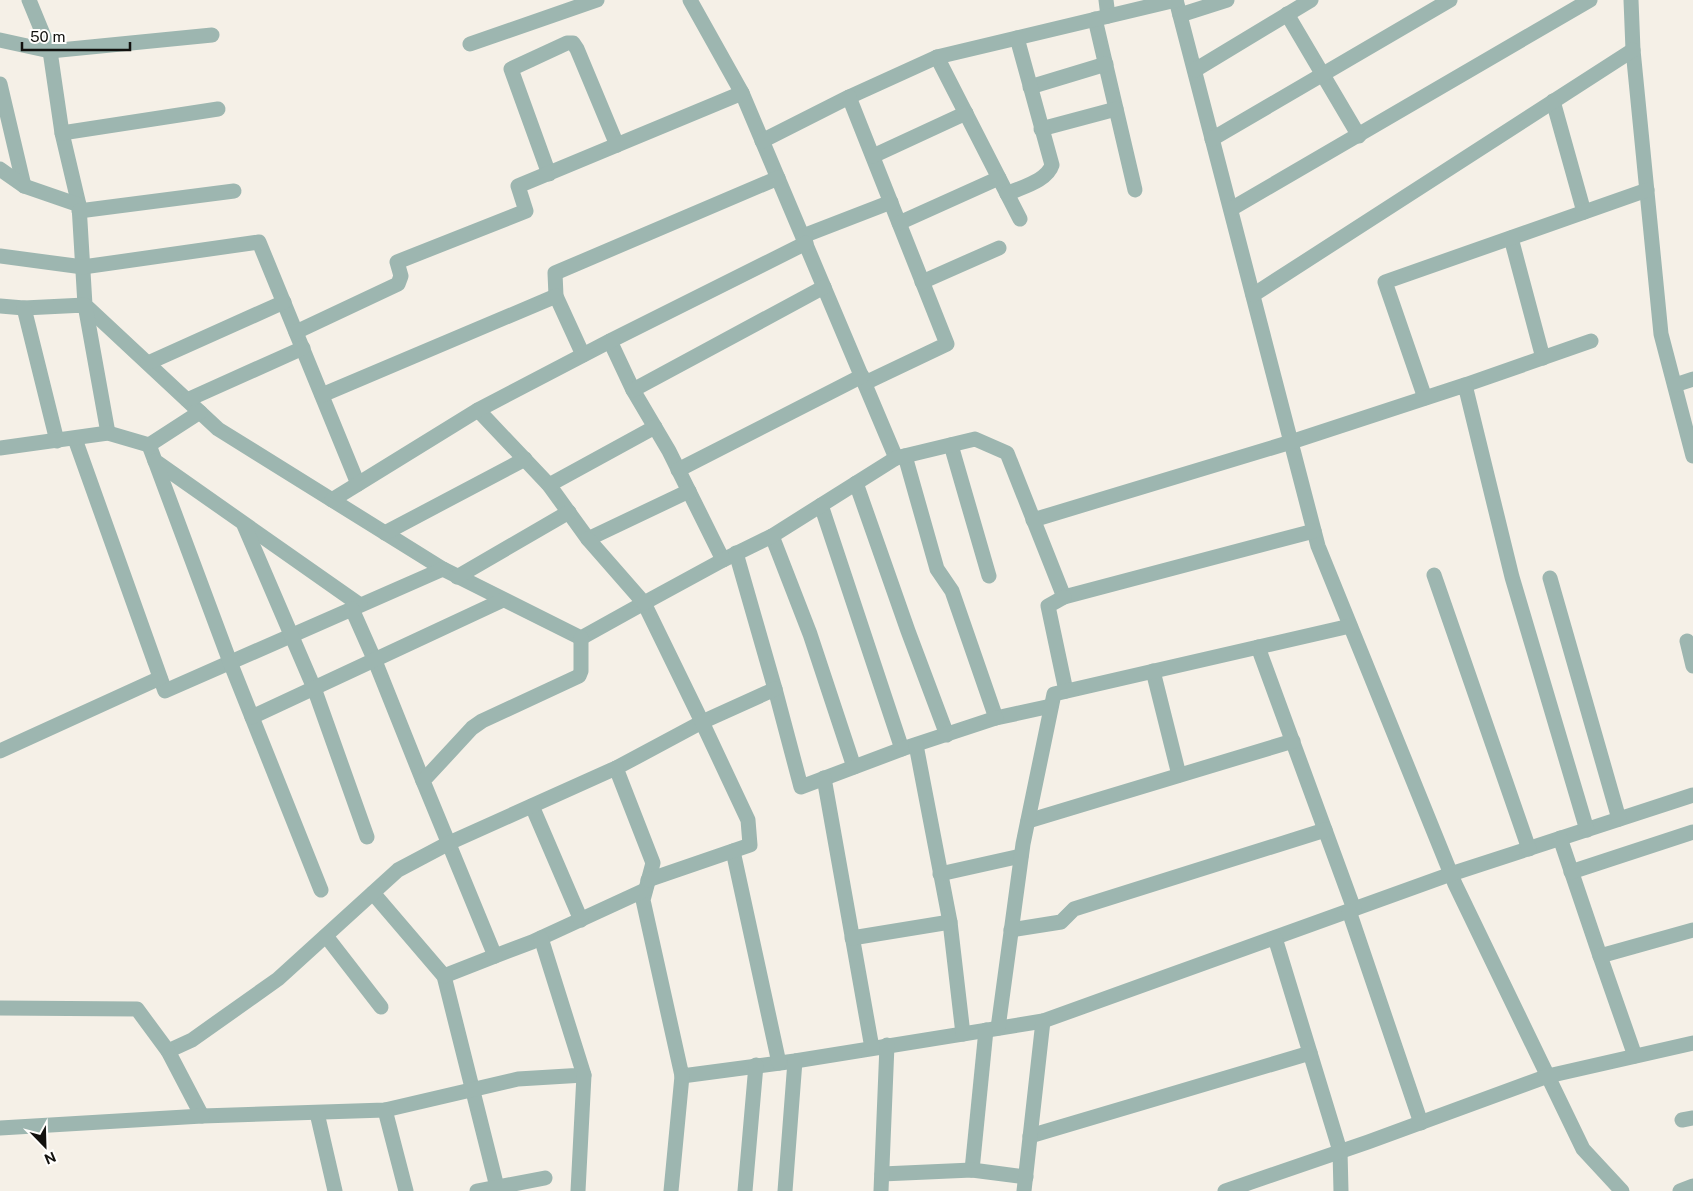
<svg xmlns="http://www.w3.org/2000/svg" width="1693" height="1191" font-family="'Public Sans',sans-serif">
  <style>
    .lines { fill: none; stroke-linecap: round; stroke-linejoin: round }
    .minor { stroke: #9db6b0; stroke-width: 15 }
  </style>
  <rect width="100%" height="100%" fill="#f5f0e7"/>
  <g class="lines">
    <!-- minor -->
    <g class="minor">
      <polyline points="29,0 50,51 62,133 79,205"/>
      <polyline points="690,0 742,93 896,458"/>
      <polyline points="1106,0 1108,16"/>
      <polyline points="1176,0 1318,546 1455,884 1583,1149 1622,1191"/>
      <polyline points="1631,0 1633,50 1661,334 1693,456"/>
      <polyline points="1287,14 1359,136"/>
      <polyline points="1180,15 1227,0"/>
      <polyline points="1095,19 1135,190"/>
      <polyline points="0,40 50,51 212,35"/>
      <polyline points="470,44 597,0"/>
      <polyline points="937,57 1020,219"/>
      <polyline points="1195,70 1311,0"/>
      <polyline points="0,84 24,186"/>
      <polyline points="1030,87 1106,64"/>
      <polyline points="849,97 937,57 1176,0"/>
      <polyline points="1553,101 1584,212"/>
      <polyline points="1041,129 1116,109"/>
      <polyline points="62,133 218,109"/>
      <polyline points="1212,139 1450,0"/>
      <polyline points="762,141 849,97 947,344 865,383"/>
      <polyline points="873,156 966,113"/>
      <polyline points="0,169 24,186 79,205 85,305 218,429 443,569 581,638 644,603 702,722 616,768 653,863 643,900 682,1076 795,1061 1043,1021 1451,874 1693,795"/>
      <polyline points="549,174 511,69 567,43 573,43 577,49 617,145"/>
      <path d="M1007,194C1021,187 1047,181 1052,165L1017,38"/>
      <polyline points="1231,209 1590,0"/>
      <polyline points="79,211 234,191"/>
      <polyline points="899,223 999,178"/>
      <polyline points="803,236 891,202"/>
      <polyline points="1511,238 1543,358"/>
      <polyline points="0,256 83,267 259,242 358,484"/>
      <polyline points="922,282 999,248"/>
      <polyline points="1253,295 1633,50"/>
      <polyline points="0,306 24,308 85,305 108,433"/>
      <polyline points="24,308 57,441"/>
      <polyline points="296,332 398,284 401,276 397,262 526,211 518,186 742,93"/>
      <polyline points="610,341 633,390 669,451 723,560"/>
      <polyline points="583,355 556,296 555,273 778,178"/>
      <polyline points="148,363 284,302"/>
      <polyline points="1465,385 1591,341"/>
      <polyline points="1675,385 1693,379"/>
      <polyline points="633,390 824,287"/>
      <polyline points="322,395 556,296"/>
      <polyline points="1425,398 1385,282 1647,190"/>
      <polyline points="187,400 303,348"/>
      <polyline points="478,410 549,485 588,539 689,491"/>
      <polyline points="75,439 165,691 443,569"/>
      <polyline points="149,445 155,461 360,605"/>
      <polyline points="951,445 989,576"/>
      <polyline points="0,448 108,433 149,445 200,412"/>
      <polyline points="905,456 937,569 952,591 996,718 1051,706"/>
      <polyline points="155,461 230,662 321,890"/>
      <polyline points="678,470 862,376"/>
      <polyline points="856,483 908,631 947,735"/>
      <polyline points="549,485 655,427"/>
      <polyline points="332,500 478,410 610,341 806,243"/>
      <polyline points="821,505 902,749"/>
      <polyline points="1033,520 1291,442 1465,385 1512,577 1587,830"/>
      <polyline points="244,525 314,688 367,837"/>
      <polyline points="385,533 525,459"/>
      <polyline points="772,536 810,634 854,767"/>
      <polyline points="588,539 644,603 723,560 772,536 896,458 975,439 1007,453 1064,597 1314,531"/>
      <polyline points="736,553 775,689 801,787 902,749 996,718"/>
      <polyline points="1434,575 1529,849"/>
      <polyline points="457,577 569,512"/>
      <polyline points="1550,578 1619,819"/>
      <polyline points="1064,597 1048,606 1066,691"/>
      <polyline points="352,609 375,661 423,781"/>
      <polyline points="581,638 581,671 579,676 482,721 472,728 423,781 495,956 532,942 645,890"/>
      <polyline points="1687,641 1693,666"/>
      <polyline points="1258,647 1354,909"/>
      <polyline points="1153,671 1179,775"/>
      <polyline points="252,717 503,600"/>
      <polyline points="916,745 950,922 963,1034"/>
      <polyline points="0,751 160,678"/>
      <polyline points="824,778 872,1048"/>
      <polyline points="532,806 581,920"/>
      <polyline points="1028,821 1293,741"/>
      <polyline points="1560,838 1600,956"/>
      <polyline points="733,851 779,1063"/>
      <polyline points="1571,872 1693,832"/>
      <polyline points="940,874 1021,856"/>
      <polyline points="648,880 750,845 748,820 702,722 775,689"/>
      <polyline points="373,893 444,976 497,1187"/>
      <polyline points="1349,911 1421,1123"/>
      <polyline points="1011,930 1061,922 1074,909 1325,830"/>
      <polyline points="326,936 381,1007"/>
      <polyline points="541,938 584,1075 518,1079 385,1110 202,1116 168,1051 192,1040 278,979 398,870 449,843 616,768"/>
      <polyline points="852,938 950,922"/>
      <polyline points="1275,938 1340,1151 1341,1191"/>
      <polyline points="444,976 495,956"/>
      <polyline points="0,1008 137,1009 168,1051"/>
      <polyline points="998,1028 1023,844 1054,694 1350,626"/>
      <polyline points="1635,1056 1600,956 1693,930"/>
      <polyline points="385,1110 406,1191"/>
      <polyline points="317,1113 335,1191"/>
      <polyline points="1682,1120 1693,1118"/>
      <polyline points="0,1128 202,1116"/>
      <polyline points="1030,1136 1310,1053"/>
      <polyline points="972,1170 986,1030"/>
      <polyline points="882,1174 972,1170 1026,1177"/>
      <polyline points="477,1191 545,1178"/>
      <polyline points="578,1191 584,1075"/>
      <polyline points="671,1191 682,1076"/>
      <polyline points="745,1191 756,1065"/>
      <polyline points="785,1191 795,1061"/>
      <polyline points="881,1191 887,1045"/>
      <polyline points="1024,1191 1043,1021"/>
      <polyline points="1225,1191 1368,1142 1548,1076 1693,1043"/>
      <polyline points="1680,1191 1693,1186"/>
    </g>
  </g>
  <!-- north arrow -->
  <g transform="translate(45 1146) rotate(157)" stroke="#fffefc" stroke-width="4" paint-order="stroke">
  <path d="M0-4L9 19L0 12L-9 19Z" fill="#12110e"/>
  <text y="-8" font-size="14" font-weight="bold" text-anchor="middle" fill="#12110e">N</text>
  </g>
  <!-- scale -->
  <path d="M22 42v8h108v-8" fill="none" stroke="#12110e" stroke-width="2.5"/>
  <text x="30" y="42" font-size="15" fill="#12110e" stroke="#fffefc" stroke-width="4" paint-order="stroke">50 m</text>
</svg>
